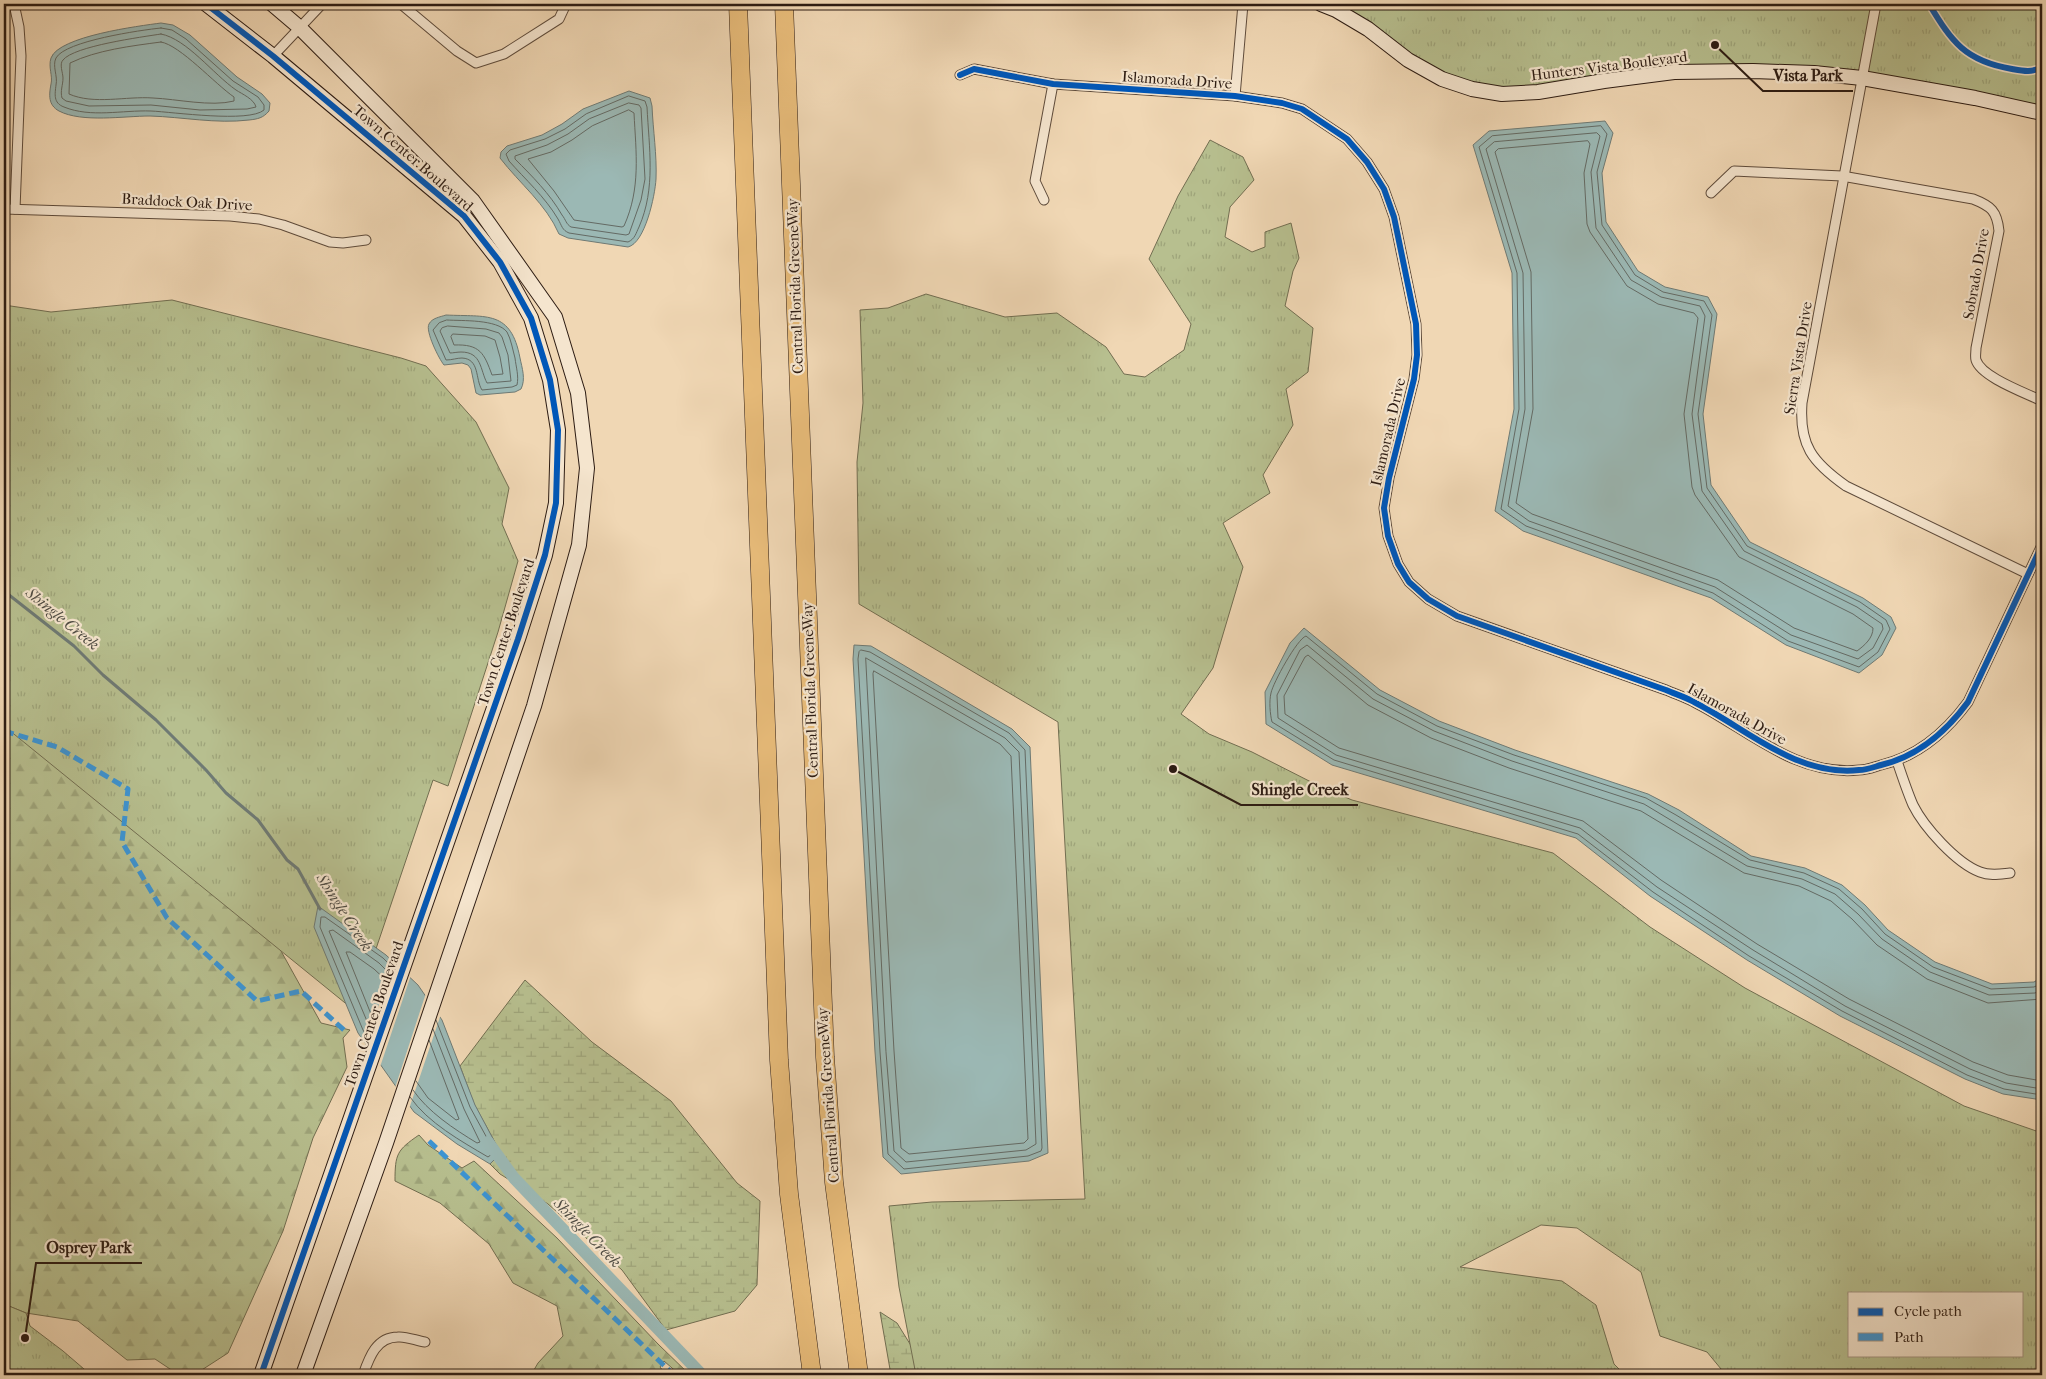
<svg xmlns="http://www.w3.org/2000/svg" width="2046" height="1379" font-family="'IM FELL French Canon',serif">
  <style>
    .forest { fill: url(#forest-firs); stroke: #726e51 }
    .wetland { fill: url(#wetland-marsh); stroke: #726e51 }
    .park { fill: url(#park-tufts); stroke: #726e51; fill-rule: evenodd }
    .water { fill: #9bb8b4; stroke: #6f7a74 }
    .pier { fill: #f0d7b4 }
    .lines { fill: none; stroke-linecap: round; stroke-linejoin: round }
    .shore { stroke: #646a64; stroke-width: 1 }
    .stream { stroke: #6f7a74; stroke-width: 3 }
    .canal { stroke: #9bb8b4; stroke-width: 12 }
    .street-casing { stroke: #5e4b3b; stroke-width: 11 }
    .secondary-casing { stroke: #2d1c13; stroke-width: 16 }
    .highway-casing { stroke: #2d1c13; stroke-width: 19 }
    .street { stroke: #f5e5ce; stroke-width: 9 }
    .secondary { stroke: #f5e5ce; stroke-width: 14 }
    .highway { stroke: #e8bc7a; stroke-width: 18 }
    .quiet { stroke: #3c94d3; stroke-width: 5; stroke-dasharray: 10 5; stroke-linecap: butt }
    .cycleway-casing { stroke: #f5e5ce; stroke-width: 9 }
    .cycleway { stroke: #0057b8; stroke-width: 6 }
    .labels { text-anchor: middle; stroke-width: 4.5; stroke-linejoin: round; paint-order: stroke }
    .street-label { font-size: 15px; fill: #2d1c13; stroke: #f5e5ce }
    .water-label { font-size: 16px; font-style: italic; fill: #4e4b43; stroke: #f5e5ce }
    .leader { fill: none; stroke: #2d1c13; stroke-width: 2 }
    .callout-dot { fill: #2d1c13; stroke: #f5e5ce; stroke-width: 2 }
    .callout-label { font-size: 16px; text-anchor: middle; font-weight: bold; fill: #2d1c13; stroke: #f5e5ce; stroke-width: 4.5; stroke-linejoin: round; paint-order: stroke }
  </style>
  <defs>
    <pattern id="forest-firs" width="22" height="20" patternUnits="userSpaceOnUse" patternTransform="scale(1.25)"><rect width="22" height="20" fill="#b7bf8f"/><path d="M5 1l3.5 6h-7zM16 11l3.5 6h-7z" fill="#9ea47a"/></pattern>
    <pattern id="wetland-marsh" width="20" height="14" patternUnits="userSpaceOnUse" patternTransform="scale(1.25)"><rect width="20" height="14" fill="#b7bf8f"/><path d="M1 5h8M5 5V1M11 12h8M15 12V8" fill="none" stroke="#9ea47a"/></pattern>
    <pattern id="park-tufts" width="24" height="20" patternUnits="userSpaceOnUse" patternTransform="scale(1.25)"><rect width="24" height="20" fill="#b7bf8f"/><path d="M3 7l-1-3M5 7V3M7 7l1-3M15 17l-1-3M17 17v-4M19 17l1-3" fill="none" stroke="#9ea47a"/></pattern>
  </defs>
  <rect width="100%" height="100%" fill="#f0d7b4"/>
  <filter id="stains"><feTurbulence type="fractalNoise" baseFrequency=".004" numOctaves="4"/><feColorMatrix values="0 0 0 0 .2 0 0 0 0 .09 0 0 0 0 .02 0 0 0 .5 -.17"/></filter>
  <radialGradient id="worn" r=".72"><stop offset=".6" stop-color="#630" stop-opacity="0"/><stop offset="1" stop-color="#630" stop-opacity=".3"/></radialGradient>
  <!-- forest -->
  <g class="forest">
    <polygon points="4,689 261,915 321,1023 350,1030 343,1038 347,1067 313,1138 283,1231 228,1353 194,1375 179,1375 155,1359 127,1360 78,1321 26,1313 4,1304"/>
    <path d="M419,1135L428,1145L462,1168L474,1161L557,1238L658,1344L690,1375H680L664,1361L660,1367L666,1375H531L538,1363L563,1336L557,1306L513,1283L489,1244L440,1203L395,1181C395,1154 397,1150 419,1135Z"/>
  </g>
  <!-- wetland -->
  <g class="wetland">
    <polygon points="525,980 592,1042 671,1101 737,1183 760,1201 757,1285 735,1311 666,1330 622,1270 548,1204 500,1174 490,1164 498,1156 498,1148 474,1104 460,1066"/>
    <polygon points="880,1312 897,1323 915,1352 940,1375 891,1375"/>
  </g>
  <!-- park -->
  <g class="park">
    <polygon points="1321,4 2042,4 2042,113 1975,98 1753,71 1538,92 1472,89"/>
    <path d="M1210,140L1243,157L1254,180L1230,207L1225,237L1252,252L1265,247V232L1291,223L1299,258L1293,271L1285,306L1313,328L1308,372L1286,389L1293,425L1263,475L1270,493L1223,523L1243,567L1213,668L1181,714L1209,734L1252,752L1319,786L1352,800L1553,853L1650,927L1745,988L1964,1106L2042,1133V1375H1726L1707,1352L1660,1336L1641,1272L1577,1228L1541,1225L1460,1267L1562,1281L1596,1305L1614,1364L1625,1375H916L899,1287L889,1206L932,1202L1085,1199L1058,722L859,604L857,462L863,403L860,310L888,308L926,294L1005,317L1057,313L1106,347L1124,374L1145,377L1184,350L1191,324L1149,259L1178,196ZM1850,1293H2022V1355H1850Z"/>
    <polygon points="172,300 401,358 426,366 476,422 509,488 502,524 518,561 498,632 448,786 433,780 355,1011 4,726 4,305 51,312"/>
    <polygon points="4,1304 26,1313 30,1326 63,1351 91,1375 4,1375"/>
  </g>
  <!-- water -->
  <g class="water">
    <path d="M161,23L173,25L190,35L237,77L262,94L270,103L269,111C263,118 258,119 249,120C216,124 183,117 150,116C124,116 82,123 59,111C48,105 49,95 51,84C53,76 48,67 51,58C59,36 139,26 161,23Z"/>
    <path d="M629,91L650,98L652,106C653,130 657,155 656,179C655,196 645,243 628,247L568,238L559,234C546,204 520,184 500,158L501,152L507,146L542,135L562,124L583,109Z"/>
    <polygon points="1605,121 1613,133 1602,173 1606,222 1638,271 1665,287 1708,297 1717,314 1703,414 1711,485 1750,542 1863,598 1891,617 1896,628 1882,655 1859,673 1786,645 1711,598 1523,531 1495,511 1514,409 1512,273 1473,145 1489,131"/>
    <path d="M446,315C487,317 511,310 520,358C522,368 526,379 521,389L515,392L480,395L476,393L471,369L468,365L462,363L444,365C439,359 425,331 429,324C432,318 440,317 446,315Z"/>
    <polygon points="1304,628 1380,690 1439,721 1515,750 1648,794 1679,810 1751,856 1805,868 1842,885 1865,905 1888,930 1935,962 1992,984 2034,982 2042,977 2042,1100 2003,1094 1965,1079 1840,1016 1747,960 1650,896 1576,838 1332,765 1266,724 1265,692 1290,643"/>
    <polygon points="854,645 871,646 1012,729 1030,747 1048,1153 1029,1161 901,1174 883,1157 875,1052 853,659"/>
    <polygon points="318,906 386,955 418,985 442,1020 475,1105 498,1148 498,1156 490,1164 457,1144 414,1112 358,1033 314,927"/>
  </g>
  <!-- pier -->
  <g class="pier">
    <polygon points="394,959 411,975 380,1067 365,1047"/>
    <polygon points="426,993 441,1014 409,1109 395,1088"/>
  </g>
  <g class="lines">
    <!-- shore -->
    <g class="shore">
      <path d="M161,28L172,30L186,39L233,81L258,97L264,105V110C249,123 173,112 151,111C122,110 91,118 64,107C53,103 55,94 56,85C58,76 52,66 56,58C65,41 141,30 161,28Z"/>
      <path d="M161,34C187,39 213,74 236,90C242,94 254,99 256,107L247,109L200,110L151,105L89,106L66,101L62,98C60,91 63,85 63,78C63,73 59,64 63,60C74,46 142,37 161,34Z"/>
      <path d="M161,42C180,45 215,84 234,97V101C211,107 177,99 153,98C126,96 94,105 69,94L70,63C97,50 131,46 161,42Z"/>
      <path d="M629,96L645,101L647,107C649,148 656,188 639,227C636,233 635,239 628,242L569,233C562,230 562,226 558,219C545,197 525,179 509,161L506,154L510,150L545,139L565,129L586,114Z"/>
      <path d="M629,103L639,105L641,108L645,179L641,200L629,234L626,235L571,227C566,224 566,220 562,215C550,194 532,176 515,159V156L547,145L568,134L589,119Z"/>
      <path d="M629,110L634,113C636,153 641,188 624,226L622,227L574,220L554,191L528,159L551,152L572,140L592,126Z"/>
      <polygon points="1601,126 1607,134 1597,172 1602,225 1635,275 1663,292 1704,301 1712,315 1698,414 1707,488 1747,546 1860,602 1886,620 1890,629 1878,652 1859,667 1788,641 1713,593 1526,526 1501,509 1519,409 1517,273 1479,147 1492,136"/>
      <polygon points="1597,133 1600,136 1591,172 1596,228 1631,280 1661,297 1700,306 1705,316 1692,414 1702,491 1744,551 1857,607 1882,624 1883,629 1873,648 1858,659 1791,635 1715,587 1529,521 1508,506 1525,409 1523,273 1486,149 1494,142"/>
      <path d="M1588,141L1590,144L1584,173L1587,224L1590,232L1627,286L1658,304L1694,313L1698,318L1684,414L1692,487L1695,495L1739,557L1853,614L1873,628C1873,638 1865,645 1857,651L1794,628L1718,580L1532,514L1516,503L1533,409L1531,272L1495,152L1498,149Z"/>
      <path d="M447,320C462,321 497,319 507,332C511,339 513,351 515,358C516,367 519,376 517,385L512,387L482,390C475,379 480,359 462,358C457,358 452,360 446,360L433,330L439,323Z"/>
      <path d="M448,326L486,329L499,333L502,337L508,355L511,381L487,383C480,370 482,352 461,352C457,352 453,353 450,353L440,331L442,328Z"/>
      <path d="M453,334L485,336L495,340L500,357L503,374L492,375C484,353 480,344 454,345L451,337Z"/>
      <polygon points="861,650 870,652 1009,733 1025,750 1042,1148 1041,1151 1028,1156 904,1169 888,1154 880,1052 858,659 859,652"/>
      <polygon points="866,658 1005,738 1019,752 1036,1144 1026,1150 906,1162 894,1151 886,1052"/>
      <polygon points="874,671 1000,744 1011,756 1028,1139 1024,1143 909,1154 901,1148 894,1051 873,674"/>
      <path d="M2042,983L2034,987L1991,989L1933,967L1885,934L1862,909L1839,889L1804,873L1750,860L1676,815L1646,798L1514,755L1437,726L1377,694L1306,636C1297,639 1273,683 1271,693C1269,701 1270,714 1272,722L1334,760L1578,834L1653,892L1749,956L1842,1011L1967,1075L2004,1089L2042,1095"/>
      <polyline points="2042,990 2035,993 1989,995 1930,972 1882,939 1858,914 1835,894 1802,879 1747,866 1644,804 1512,761 1434,731 1373,699 1307,645 1300,650 1277,695 1278,718 1336,755 1580,828 1657,887 1753,950 1845,1006 1970,1069 2006,1083 2042,1089"/>
      <polyline points="2042,999 1988,1003 1927,979 1877,945 1852,919 1831,901 1799,886 1744,873 1641,811 1509,768 1431,738 1368,705 1308,655 1305,657 1284,696 1285,714 1339,748 1583,821 1661,880 1757,944 1849,999 1973,1062 2008,1075 2042,1081"/>
      <polyline points="375,1024 346,952 350,952 374,969 389,983"/>
      <polyline points="372,1033 329,931 333,930 379,963 392,976"/>
      <polyline points="369,1040 363,1030 320,927 321,917 325,917 383,958 394,969"/>
      <polyline points="416,1081 428,1098 456,1120 459,1119 429,1040"/>
      <path d="M413,1090C428,1112 454,1129 477,1143L480,1142L464,1109L433,1029"/>
      <path d="M410,1097C428,1123 461,1141 488,1157L492,1154L493,1149L470,1107L436,1020"/>
    </g>
    <!-- stream -->
    <polyline class="stream" points="4,591 74,646 103,675 156,720 206,770 226,793 258,820 287,860 298,869 320,909"/>
    <!-- canal -->
    <polyline class="canal" points="488,1142 514,1178 702,1375"/>
    <defs>
      <g id="street">
        <polyline points="14,4 19,27 21,56 15,209"/>
        <polyline points="401,4 457,51 476,63 504,54 559,19 566,4"/>
        <path d="M1876,4L1802,403C1799,445 1812,462 1846,486L2028,574"/>
        <polyline points="273,56 322,4"/>
        <path d="M960,75L974,69L1053,84L1235,96L1282,103L1302,109L1347,139L1367,162L1384,189L1394,217L1416,324L1417,355L1414,379L1389,478L1384,508L1388,536L1398,564L1409,582L1428,599L1457,616L1666,690C1675,694 1685,697 1694,702C1746,728 1796,777 1859,770C1867,770 1874,767 1881,765C1919,756 1946,732 1968,702L2042,545"/>
        <polyline points="1235,96 1243,4"/>
        <path d="M1711,193L1734,171L1842,176L1973,199C1991,206 1997,211 1999,231L1976,348C1976,352 1975,357 1976,360C1981,377 2026,393 2042,401"/>
        <polyline points="1044,200 1035,181 1053,84"/>
        <polyline points="4,209 230,216 259,219 283,225 330,242 343,243 366,240"/>
        <path d="M1897,761C1902,776 1907,791 1913,805C1924,827 1956,863 1980,872C1990,876 2000,874 2010,873"/>
        <path d="M363,1375C369,1358 376,1337 398,1337C406,1336 417,1341 425,1342"/>
      </g>
      <g id="secondary">
        <polyline points="206,4 273,56 464,216 500,262 531,318 550,380 558,430 556,503 545,555 518,639 261,1375"/>
        <polyline points="272,4 299,27 473,201 555,317 578,393 587,468 579,545 534,706 386,1143 303,1375"/>
        <polyline points="1321,4 1336,10 1368,29 1408,60 1442,79 1472,89 1502,94 1538,92 1604,81 1674,72 1753,71 1814,73 1862,78 1975,98 2042,113"/>
      </g>
      <g id="highway">
        <polyline points="738,4 779,1060 789,1194 812,1375"/>
        <polyline points="784,4 825,1057 834,1182 859,1375"/>
      </g>
    </defs>
    <!-- street casing -->
    <use href="#street" class="street-casing"/>
    <!-- secondary casing -->
    <use href="#secondary" class="secondary-casing"/>
    <!-- highway casing -->
    <use href="#highway" class="highway-casing"/>
    <!-- street -->
    <use href="#street" class="street"/>
    <!-- secondary -->
    <use href="#secondary" class="secondary"/>
    <!-- highway -->
    <use href="#highway" class="highway"/>
    <!-- quiet -->
    <g class="quiet">
      <polyline points="4,731 57,747 128,789 122,842 167,918 257,1001 301,991 345,1031"/>
      <polyline points="429,1141 674,1375"/>
    </g>
    <defs>
      <g id="cycleway">
        <polyline points="206,4 273,56 464,216 500,262 531,318 550,380 558,430 556,503 545,555 518,639 261,1375"/>
        <path d="M1929,4C1952,42 1965,61 2012,69C2023,71 2032,73 2042,67"/>
        <path d="M960,75L974,69L1053,84L1235,96L1282,103L1302,109L1347,139L1367,162L1384,189L1394,217L1416,324L1417,355L1414,379L1389,478L1384,508L1388,536L1398,564L1409,582L1428,599L1457,616L1666,690C1675,694 1685,697 1694,702C1746,728 1796,777 1859,770C1867,770 1874,767 1881,765C1919,756 1946,732 1968,702L2042,545"/>
      </g>
    </defs>
    <!-- cycleway casing -->
    <use href="#cycleway" class="cycleway-casing"/>
    <!-- cycleway -->
    <use href="#cycleway" class="cycleway"/>
  </g>
  <g class="labels">
    <!-- street labels -->
    <g class="street-label">
      <text transform="translate(1609 66) rotate(-7)" y="5">Hunters Vista Boulevard</text>
      <text transform="translate(1177 80) rotate(4)" y="5">Islamorada Drive</text>
      <text transform="translate(413 158) rotate(41)" y="5">Town Center Boulevard</text>
      <text transform="translate(187 202) rotate(3)" y="5">Braddock Oak Drive</text>
      <text transform="translate(1976 274) rotate(-80)" y="5">Sobrado Drive</text>
      <text transform="translate(795 286) rotate(-92)" y="5">Central Florida GreeneWay</text>
      <text transform="translate(1798 358) rotate(-81)" y="5">Sierra Vista Drive</text>
      <text transform="translate(1388 432) rotate(-77)" y="5">Islamorada Drive</text>
      <text transform="translate(506 632) rotate(-72)" y="5">Town Center Boulevard</text>
      <text transform="translate(810 690) rotate(-92)" y="5">Central Florida GreeneWay</text>
      <text transform="translate(1737 714) rotate(29)" y="5">Islamorada Drive</text>
      <text transform="translate(374 1014) rotate(-71)" y="5">Town Center Boulevard</text>
      <text transform="translate(828 1095) rotate(-94)" y="5">Central Florida GreeneWay</text>
    </g>
    <!-- water labels -->
    <g class="water-label">
      <text transform="translate(63 618) rotate(39)" y="6">Shingle Creek</text>
      <text transform="translate(345 912) rotate(57)" y="6">Shingle Creek</text>
      <text transform="translate(588 1232) rotate(46)" y="6">Shingle Creek</text>
    </g>
  </g>
  <!-- callouts -->
  <path class="leader" d="M1715 45L1763 91H1853M1173 769L1241 805H1358M25 1338L36 1263H142"/>
  <g class="callout-dot">
    <circle cx="1715" cy="45" r="5"/>
    <circle cx="1173" cy="769" r="5"/>
    <circle cx="25" cy="1338" r="5"/>
  </g>
  <g class="callout-label">
    <text x="1808" y="81">Vista Park</text>
    <text x="1300" y="795">Shingle Creek</text>
    <text x="89" y="1253">Osprey Park</text>
  </g>
  <!-- margin -->
  <rect width="2046" height="1379" fill="none" stroke="#f0d7b4" stroke-width="20"/>
  <rect x="5" y="5" width="2036" height="1369" fill="none" stroke="#2d1c13" stroke-width="2.5"/>
  <rect x="10" y="10" width="2026" height="1359" fill="none" stroke="#2d1c13"/>
  <!-- legend -->
  <rect x="1848" y="1292" width="175" height="65" fill="#f5e5ce" stroke="#a59583"/>
  <rect x="1858" y="1308" width="25" height="8" fill="#0057b8" stroke="#a59583"/>
  <text x="1894" y="1316" font-size="15" fill="#2d1c13">Cycle path</text>
  <rect x="1858" y="1333" width="25" height="8" fill="#3c94d3" stroke="#a59583"/>
  <text x="1894" y="1342" font-size="15" fill="#2d1c13">Path</text>
  <rect width="100%" height="100%" filter="url(#stains)"/>
  <rect width="100%" height="100%" fill="url(#worn)"/>
</svg>
